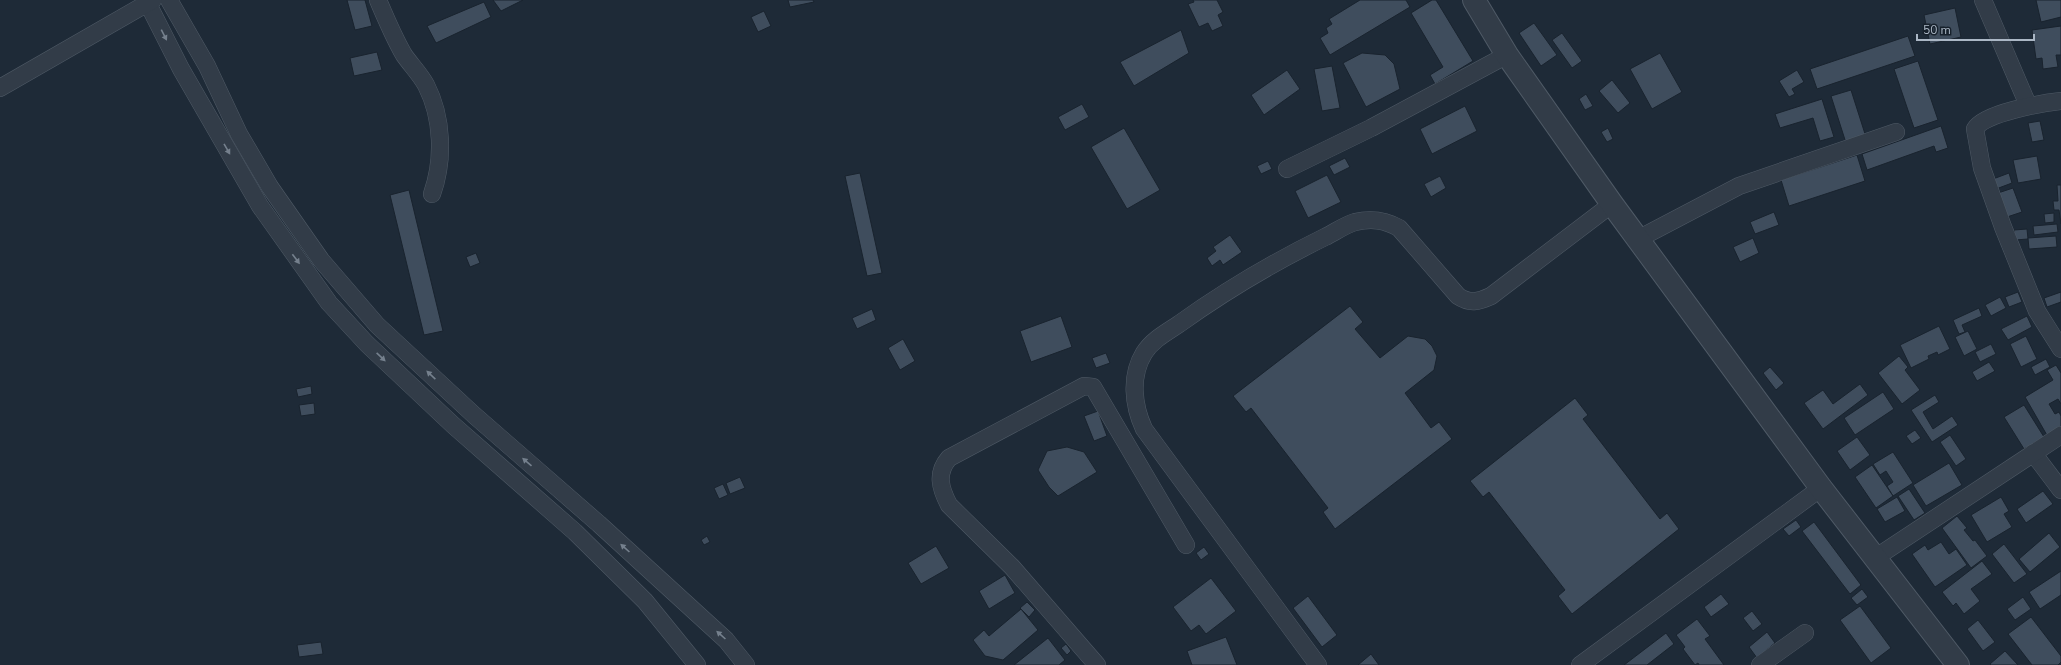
<svg xmlns="http://www.w3.org/2000/svg" width="2061" height="665" font-family="'Nunito Sans',sans-serif">
  <style>
    .building { fill: #3f4d5d; stroke: #19232e }
    .lines { fill: none; stroke-linecap: round; stroke-linejoin: round }
    .minor-casing { stroke: #4f5a66; stroke-width: 18 }
    .tertiary-casing { stroke: #4f5a66; stroke-width: 24 }
    .minor { stroke: #323c48; stroke-width: 17 }
    .tertiary { stroke: #323c48; stroke-width: 22 }
    .oneway { fill: #75808d }
  </style>
  <rect width="100%" height="100%" fill="#1e2a37"/>
  <!-- building -->
  <g class="building">
    <polygon points="347,0 365,0 372,26 355,30"/>
    <polygon points="493,0 523,0 501,11"/>
    <polygon points="788,0 813,0 814,2 790,7"/>
    <polygon points="1193,0 1217,0 1223,12 1218,15 1223,26 1212,31 1208,23 1199,27 1188,4 1194,2"/>
    <polygon points="1360,0 1406,0 1410,7 1330,55 1320,38 1328,33 1326,28 1332,24 1329,19"/>
    <polygon points="1432,0 1436,0 1473,61 1435,84 1430,75 1443,67 1411,13"/>
    <polygon points="2036,0 2061,0 2061,17 2041,22"/>
    <polygon points="484,2 491,17 436,43 427,26"/>
    <polygon points="1955,8 1961,37 1930,44 1924,15"/>
    <polygon points="764,11 771,26 758,32 751,17"/>
    <polygon points="1534,23 1557,55 1541,66 1519,33"/>
    <polygon points="2061,26 2061,55 2056,55 2058,67 2043,69 2042,58 2036,59 2032,30"/>
    <polygon points="1181,30 1189,53 1134,86 1120,62"/>
    <polygon points="1562,33 1582,61 1572,68 1552,40"/>
    <polygon points="1908,36 1915,56 1817,89 1810,69"/>
    <polygon points="377,52 382,70 354,76 350,58"/>
    <polygon points="1362,53 1385,55 1394,64 1400,89 1366,107 1343,63"/>
    <polygon points="1660,53 1682,92 1652,109 1630,69"/>
    <polygon points="1918,61 1938,120 1914,128 1894,69"/>
    <polygon points="1332,66 1340,108 1322,111 1314,69"/>
    <polygon points="1287,70 1300,89 1264,115 1251,95"/>
    <polygon points="1797,70 1804,82 1792,89 1795,94 1789,97 1779,81"/>
    <polygon points="1612,80 1630,103 1618,113 1599,91"/>
    <polygon points="1851,90 1866,137 1846,143 1831,96"/>
    <polygon points="1586,94 1593,106 1585,110 1579,99"/>
    <polygon points="1822,99 1834,137 1820,141 1813,118 1780,128 1775,114"/>
    <polygon points="1082,104 1089,117 1065,130 1058,117"/>
    <polygon points="1465,106 1477,131 1432,154 1420,129"/>
    <polygon points="2040,121 2044,140 2032,142 2028,123"/>
    <polygon points="1941,126 1948,148 1936,152 1934,146 1867,170 1862,154"/>
    <polygon points="1124,128 1160,190 1127,209 1091,147"/>
    <polygon points="1608,128 1613,139 1607,142 1601,132"/>
    <polygon points="1857,155 1865,181 1789,206 1781,180"/>
    <polygon points="2037,156 2041,179 2018,183 2013,160"/>
    <polygon points="1345,158 1350,167 1334,175 1329,166"/>
    <polygon points="1268,161 1272,169 1261,174 1257,166"/>
    <polygon points="860,173 882,273 867,276 845,176"/>
    <polygon points="2009,173 2012,183 1996,189 1993,179"/>
    <polygon points="1327,175 1341,202 1308,218 1295,191"/>
    <polygon points="1440,176 1446,188 1431,197 1424,184"/>
    <polygon points="2057,185 2061,185 2061,224 2059,210 2054,210 2053,201 2058,201"/>
    <polygon points="2013,188 2022,212 2007,217 1998,193"/>
    <polygon points="409,190 443,331 424,335 390,195"/>
    <polygon points="1774,212 1779,225 1755,234 1750,222"/>
    <polygon points="2054,213 2054,222 2045,223 2044,214"/>
    <polygon points="2057,224 2058,232 2034,235 2033,226"/>
    <polygon points="2027,229 2028,239 2015,240 2014,230"/>
    <polygon points="1230,235 1242,252 1223,265 1220,260 1212,266 1207,258 1216,251 1213,247"/>
    <polygon points="2056,236 2057,247 2029,249 2028,238"/>
    <polygon points="1753,238 1759,253 1740,262 1733,247"/>
    <polygon points="476,253 480,263 470,267 466,257"/>
    <polygon points="2018,292 2022,302 2009,307 2005,297"/>
    <polygon points="2061,292 2061,302 2047,307 2044,298"/>
    <polygon points="2000,297 2006,308 1991,316 1985,305"/>
    <polygon points="1350,306 1363,322 1355,329 1380,358 1408,336 1425,339 1432,346 1437,356 1434,370 1405,393 1431,428 1439,422 1452,439 1335,529 1323,512 1328,508 1251,408 1246,412 1233,396"/>
    <polygon points="1979,308 1982,316 1962,325 1965,332 1959,334 1953,320"/>
    <polygon points="872,309 876,320 857,329 852,318"/>
    <polygon points="1061,316 1072,347 1031,362 1020,331"/>
    <polygon points="2027,316 2032,327 2008,340 2001,329"/>
    <polygon points="1939,326 1950,349 1938,355 1937,352 1928,356 1929,359 1911,368 1900,345"/>
    <polygon points="1968,331 1977,349 1964,356 1955,337"/>
    <polygon points="2026,336 2037,359 2021,367 2010,344"/>
    <polygon points="903,339 915,361 900,370 888,348"/>
    <polygon points="1991,344 1996,354 1980,362 1975,352"/>
    <polygon points="1106,353 1110,363 1096,368 1092,358"/>
    <polygon points="1899,356 1908,367 1905,370 1920,390 1902,404 1878,373"/>
    <polygon points="2046,359 2050,367 2035,375 2031,367"/>
    <polygon points="1989,362 1995,371 1977,381 1972,372"/>
    <polygon points="2056,365 2061,373 2061,404 2058,399 2049,404 2055,414 2059,412 2061,416 2061,429 2048,437 2025,397 2053,380 2047,370"/>
    <polygon points="1770,367 1784,383 1776,390 1763,373"/>
    <polygon points="1860,384 1868,395 1823,429 1804,403 1823,390 1833,404"/>
    <polygon points="311,386 312,394 298,397 296,389"/>
    <polygon points="1883,392 1894,409 1855,435 1844,418"/>
    <polygon points="1935,395 1939,402 1923,412 1933,429 1952,416 1958,425 1932,442 1911,410"/>
    <polygon points="1575,398 1588,415 1583,419 1660,519 1667,513 1679,529 1572,614 1558,596 1565,590 1489,492 1483,497 1470,481"/>
    <polygon points="314,403 315,414 301,416 299,405"/>
    <polygon points="2024,405 2044,437 2024,449 2004,417"/>
    <polygon points="1098,411 1107,436 1094,441 1084,416"/>
    <polygon points="1915,430 1921,438 1912,444 1906,436"/>
    <polygon points="1950,435 1966,459 1956,466 1940,442"/>
    <polygon points="1857,437 1870,455 1850,470 1837,451"/>
    <polygon points="1067,447 1084,452 1097,472 1058,496 1049,487 1038,470 1047,451"/>
    <polygon points="1893,452 1913,483 1893,496 1887,486 1893,482 1886,471 1880,475 1873,464"/>
    <polygon points="1949,463 1962,485 1926,506 1913,485"/>
    <polygon points="1872,465 1893,496 1876,508 1855,477"/>
    <polygon points="740,477 745,488 730,494 726,483"/>
    <polygon points="723,484 728,495 719,499 714,488"/>
    <polygon points="1909,489 1925,513 1914,520 1898,496"/>
    <polygon points="2043,491 2053,504 2026,523 2017,509"/>
    <polygon points="1897,497 1905,511 1885,522 1877,509"/>
    <polygon points="2001,497 2009,511 2004,514 2012,527 1987,542 1971,515"/>
    <polygon points="1957,516 1967,528 1964,530 1973,541 1975,540 1987,556 1971,568 1942,528"/>
    <polygon points="1796,520 1801,527 1789,536 1783,529"/>
    <polygon points="1814,522 1861,585 1850,594 1802,531"/>
    <polygon points="2049,533 2060,547 2030,572 2019,559"/>
    <polygon points="707,536 710,542 704,545 701,540"/>
    <polygon points="1941,542 1949,554 1956,549 1967,565 1935,587 1912,554 1925,545 1928,550"/>
    <polygon points="2004,544 2027,574 2014,583 1992,554"/>
    <polygon points="936,546 949,568 921,584 908,563"/>
    <polygon points="1204,547 1209,554 1201,560 1196,553"/>
    <polygon points="1982,561 1992,574 1971,589 1980,601 1964,614 1956,603 1953,606 1942,592"/>
    <polygon points="2061,571 2061,595 2040,609 2029,592"/>
    <polygon points="1005,575 1015,593 989,609 979,591"/>
    <polygon points="1211,578 1236,611 1206,634 1199,625 1191,631 1173,607"/>
    <polygon points="1862,589 1868,597 1857,605 1851,598"/>
    <polygon points="1721,594 1729,604 1711,617 1704,607"/>
    <polygon points="1308,596 1337,635 1322,647 1293,608"/>
    <polygon points="2023,597 2031,609 2015,620 2007,609"/>
    <polygon points="1027,602 1035,610 1029,617 1020,608"/>
    <polygon points="1860,606 1891,648 1871,663 1840,620"/>
    <polygon points="1021,609 1038,630 1003,660 985,656 973,640 984,630 989,636"/>
    <polygon points="1752,611 1762,624 1753,631 1743,618"/>
    <polygon points="2031,617 2061,656 2061,662 2058,665 2032,665 2008,634"/>
    <polygon points="1697,619 1710,636 1705,639 1724,665 1699,665 1698,663 1695,665 1683,649 1685,647 1676,635"/>
    <polygon points="1978,620 1995,642 1983,651 1967,629"/>
    <polygon points="1767,632 1775,643 1757,658 1749,647"/>
    <polygon points="1666,633 1674,644 1647,665 1624,665"/>
    <polygon points="1226,637 1237,665 1192,665 1187,651"/>
    <polygon points="1048,638 1065,660 1059,665 1014,665"/>
    <polygon points="321,642 323,654 299,657 297,645"/>
    <polygon points="1066,644 1071,651 1067,655 1061,648"/>
    <polygon points="2005,651 2018,665 1991,665 1990,664"/>
    <polygon points="1371,654 1379,665 1358,665"/>
  </g>
  <g class="lines">
    <defs>
      <g id="minor">
        <polyline points="146,0 181,69 260,206 329,303 367,344 453,425 575,532 645,601 697,665"/>
        <polyline points="169,0 207,66 239,134 270,187 321,260 377,325 474,415 599,524 726,640 746,665"/>
        <path d="M378,0C386,19 394,38 404,55C411,65 420,74 426,85C443,118 444,160 432,194"/>
        <polyline points="1983,0 2028,105"/>
        <polyline points="0,88 153,0"/>
        <path d="M2061,101C2042,103 1984,113 1975,129L1982,168L2003,227L2037,311L2061,349"/>
        <polyline points="1287,169 1371,128 1507,55"/>
        <polyline points="1638,239 1739,186 1896,132"/>
        <polyline points="2033,453 2061,490"/>
        <polyline points="1875,558 2061,435"/>
        <path d="M1097,665L1012,567L949,505C940,488 936,473 949,458L1084,386L1093,387L1186,545"/>
        <path d="M1318,665L1144,429C1133,405 1130,376 1144,353C1152,340 1167,332 1179,324C1225,291 1274,262 1325,237C1335,232 1345,225 1355,222C1372,218 1385,220 1399,228L1458,296C1470,304 1478,302 1491,296L1612,204"/>
        <polyline points="1580,665 1821,488"/>
        <polyline points="1760,665 1805,633"/>
      </g>
      <polyline id="tertiary" points="1474,0 1507,55 1612,204 1821,488 1958,665"/>
    </defs>
    <!-- minor casing -->
    <use href="#minor" class="minor-casing"/>
    <!-- tertiary casing -->
    <use href="#tertiary" class="tertiary-casing"/>
    <!-- minor -->
    <use href="#minor" class="minor"/>
    <!-- tertiary -->
    <use href="#tertiary" class="tertiary"/>
  </g>
  <!-- one-way arrows -->
  <defs><path id="oneway-solid" d="M-6-.8H1V-3.2L6.5 0L1 3.2V.8H-6Z"/></defs>
  <g class="oneway">
    <use href="#oneway-solid" transform="translate(164 35) rotate(63)"/>
    <use href="#oneway-solid" transform="translate(227 149) rotate(60)"/>
    <use href="#oneway-solid" transform="translate(296 259) rotate(53)"/>
    <use href="#oneway-solid" transform="translate(381 357) rotate(43)"/>
    <use href="#oneway-solid" transform="translate(431 375) rotate(-137)"/>
    <use href="#oneway-solid" transform="translate(527 462) rotate(-139)"/>
    <use href="#oneway-solid" transform="translate(625 548) rotate(-138)"/>
    <use href="#oneway-solid" transform="translate(721 635) rotate(-138)"/>
  </g>
  <!-- scale -->
  <path d="M1917 34v6h117v-6" fill="none" stroke="#abb7c5" stroke-width="2"/>
  <text x="1923" y="34" font-size="12" fill="#abb7c5" stroke="#17212c" stroke-width="3" paint-order="stroke">50 m</text>
</svg>
